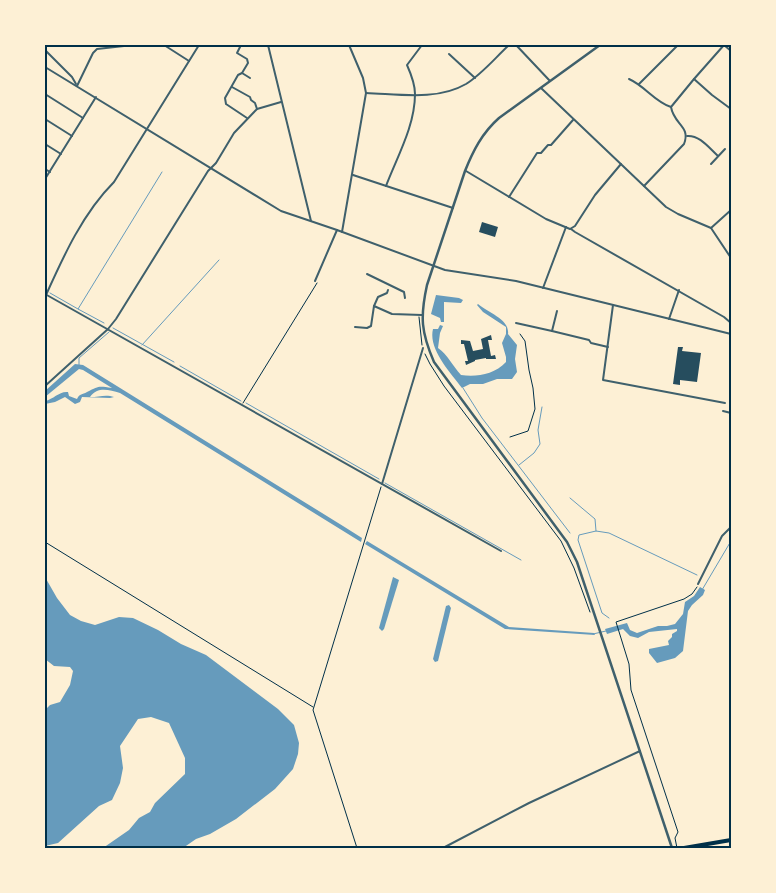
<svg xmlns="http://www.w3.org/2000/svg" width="776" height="893" font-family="Cabin,sans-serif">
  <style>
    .water { fill: #669bbc }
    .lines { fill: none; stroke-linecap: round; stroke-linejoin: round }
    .stream { stroke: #669bbc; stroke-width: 1 }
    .building { fill: #264d5e }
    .path { stroke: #003049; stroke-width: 1 }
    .minor { stroke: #3f606c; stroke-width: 2 }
    .tertiary { stroke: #3f606c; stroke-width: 2.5 }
    .motorway { stroke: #003049; stroke-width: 4 }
    .neatline { fill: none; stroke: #003049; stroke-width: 2 }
  </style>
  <rect width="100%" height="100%" fill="#fdf0d5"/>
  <!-- water -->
  <g class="water">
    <polygon points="436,295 459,298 463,300 461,303 444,302 444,322 441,322 440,318 431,314"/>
    <path d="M478,304C488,313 510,319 508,334L517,345L515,359L517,372L512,379H497L483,384H470L462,388C450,372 428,349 433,329H438L440,325L443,326L440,333L438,348C448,355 452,365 461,375C476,377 494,375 506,362V357L502,343L506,334V327L483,312L477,305Z"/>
    <path d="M75,364L83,365L343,526L362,538L361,542L120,393C109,390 98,386 90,397C99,397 106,394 114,397L110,398L82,397L80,402L75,404L65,397L55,402L45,404V401C54,399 59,391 68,392L69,396L77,399C80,393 82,395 87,392C99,386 98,386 112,388L83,370L79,369L45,397V391Z"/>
    <polygon points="367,541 509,627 594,633 595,635 505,629 365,544"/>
    <polygon points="45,577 57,598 70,615 81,621 95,625 119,617 133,618 158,630 181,644 206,655 278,709 294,725 299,743 298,754 293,769 275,789 236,819 210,834 196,839 183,848 103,848 129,830 139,818 150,812 155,803 185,774 185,758 169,723 151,717 138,719 120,746 123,768 120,783 112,800 99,806 58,843 45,846 45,710 50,705 60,702 70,685 73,671 70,667 54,666 45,659"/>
    <polygon points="393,577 399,580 384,629 382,631 379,628"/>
    <polygon points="700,587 705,590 703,595 692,605 688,611 683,651 675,658 657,663 649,653 649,649 669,645 668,641 672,637 672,634 677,631 677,629 649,632 638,638 630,636 623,629 607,634 605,629 627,623 630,630 637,633 658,626 667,626 675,624 683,614 685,602 694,596"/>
    <polygon points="449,605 451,608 438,661 435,662 433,659 446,606"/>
  </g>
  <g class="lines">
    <!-- stream -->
    <g class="stream">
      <polyline points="50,293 78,309"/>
      <polyline points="104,323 78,309 162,172"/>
      <polyline points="113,328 174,362"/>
      <polyline points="142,345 219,260"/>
      <polyline points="79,366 79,358 109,332"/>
      <polyline points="180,366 241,401"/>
      <polyline points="463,388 482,418 570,533"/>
      <polyline points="246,403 379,479"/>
      <polyline points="519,465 534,453 540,444 538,430 542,407"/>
      <polyline points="385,483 521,560"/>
      <polyline points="570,498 595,519 596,531"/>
      <polyline points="702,590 731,541"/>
      <polyline points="609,618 602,613 578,540 579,535 596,531 609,533 697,575"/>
      <polyline points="593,634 606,631"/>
    </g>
  </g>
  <!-- building -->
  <g class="building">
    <polygon points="482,222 498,227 495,237 479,232"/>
    <polygon points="491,335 492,340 488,340 491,356 495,355 496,359 486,359 486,358 475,360 475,361 466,365 465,361 468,361 464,344 461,344 461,340 470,341 473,351 483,349 481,339"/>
    <polygon points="678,347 683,347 682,351 701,353 697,382 680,380 680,385 673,384"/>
  </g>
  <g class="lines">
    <!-- path -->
    <g class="path">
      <polyline points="419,317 422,345"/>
      <polyline points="425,354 430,364 444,386 561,541 574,568 590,612"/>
      <polyline points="243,403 317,283"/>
      <polyline points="510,437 528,431 535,409 533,388 529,370 525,341 520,334"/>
      <polyline points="45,542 313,707"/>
      <polyline points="357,848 313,710 381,487"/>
      <polyline points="677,848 675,838 678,832 631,690 629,664 616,622 684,599 692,594 697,587"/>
    </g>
    <!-- minor -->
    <g class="minor">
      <polyline points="164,45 189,61"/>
      <polyline points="241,45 237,53 247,59 248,63 242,73 238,75 225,98 226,104 247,118"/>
      <polyline points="268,45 311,221"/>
      <polyline points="516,45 550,81"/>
      <polyline points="724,45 731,51"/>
      <polyline points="45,50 72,77 76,84"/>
      <polyline points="449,54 475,78"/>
      <polyline points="45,67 281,211 337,230 445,270 516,281 731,334"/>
      <polyline points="242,73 250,78"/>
      <path d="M629,79C645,86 655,102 671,107"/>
      <polyline points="694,79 712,95 731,109"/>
      <polyline points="639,84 678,45"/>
      <polyline points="77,86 93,53 97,49 133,45"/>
      <polyline points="232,87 250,97 251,100 255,103 257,109"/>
      <polyline points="541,88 666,207 678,214 711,228 731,258"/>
      <path d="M366,93C398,94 437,101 466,84C482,74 495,58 509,45"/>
      <polyline points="45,94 83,118"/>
      <polyline points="45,119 72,136"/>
      <path d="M687,136C700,135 709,148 718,156"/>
      <polyline points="45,144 61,154"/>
      <polyline points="711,164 725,149"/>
      <polyline points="45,169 50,172"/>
      <polyline points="466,171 546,219 570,229 575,226 595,195 621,164"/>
      <polyline points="353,175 453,208"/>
      <polyline points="45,179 96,97"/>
      <path d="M386,186C397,157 415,126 415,94C415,84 411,74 407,65L422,45"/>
      <path d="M644,186L684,144C691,126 674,125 671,107L694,79L724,45"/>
      <polyline points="509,197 537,153 541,153 548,145 551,145 573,120"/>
      <polyline points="711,228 731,210"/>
      <polyline points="571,229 575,232 724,317 731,323"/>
      <polyline points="342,232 366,93 363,78 349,45"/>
      <polyline points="367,274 404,292 405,298"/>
      <polyline points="315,281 337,230"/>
      <polyline points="543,288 566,227"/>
      <polyline points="45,294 501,551"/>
      <path d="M46,295C64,255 83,213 114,182L199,45"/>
      <polyline points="613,305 603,380 725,403"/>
      <polyline points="374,306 378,297 387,293 388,290"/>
      <polyline points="557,311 552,331 589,340 591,343 608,347"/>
      <polyline points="669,319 679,290"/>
      <polyline points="516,323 552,331"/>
      <polyline points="355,327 367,328 371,326 374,306 392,314 422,315"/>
      <polyline points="45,386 108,329 116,319 208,171 216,163 234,133 257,109 281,102"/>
      <polyline points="723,411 731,413"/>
      <polyline points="382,484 423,348"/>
      <polyline points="698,584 722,536 731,527"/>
      <polyline points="443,848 529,803 640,751"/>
    </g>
    <!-- tertiary -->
    <path class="tertiary" d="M600,45L499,118C482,133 473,151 465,171L427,285C420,317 421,332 434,362L567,542L577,562L672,848"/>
    <!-- motorway -->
    <polyline class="motorway" points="684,848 731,840"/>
  </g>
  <!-- border -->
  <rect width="776" height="893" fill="none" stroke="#fdf0d5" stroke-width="92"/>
  <rect x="46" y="46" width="684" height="801" class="neatline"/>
</svg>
